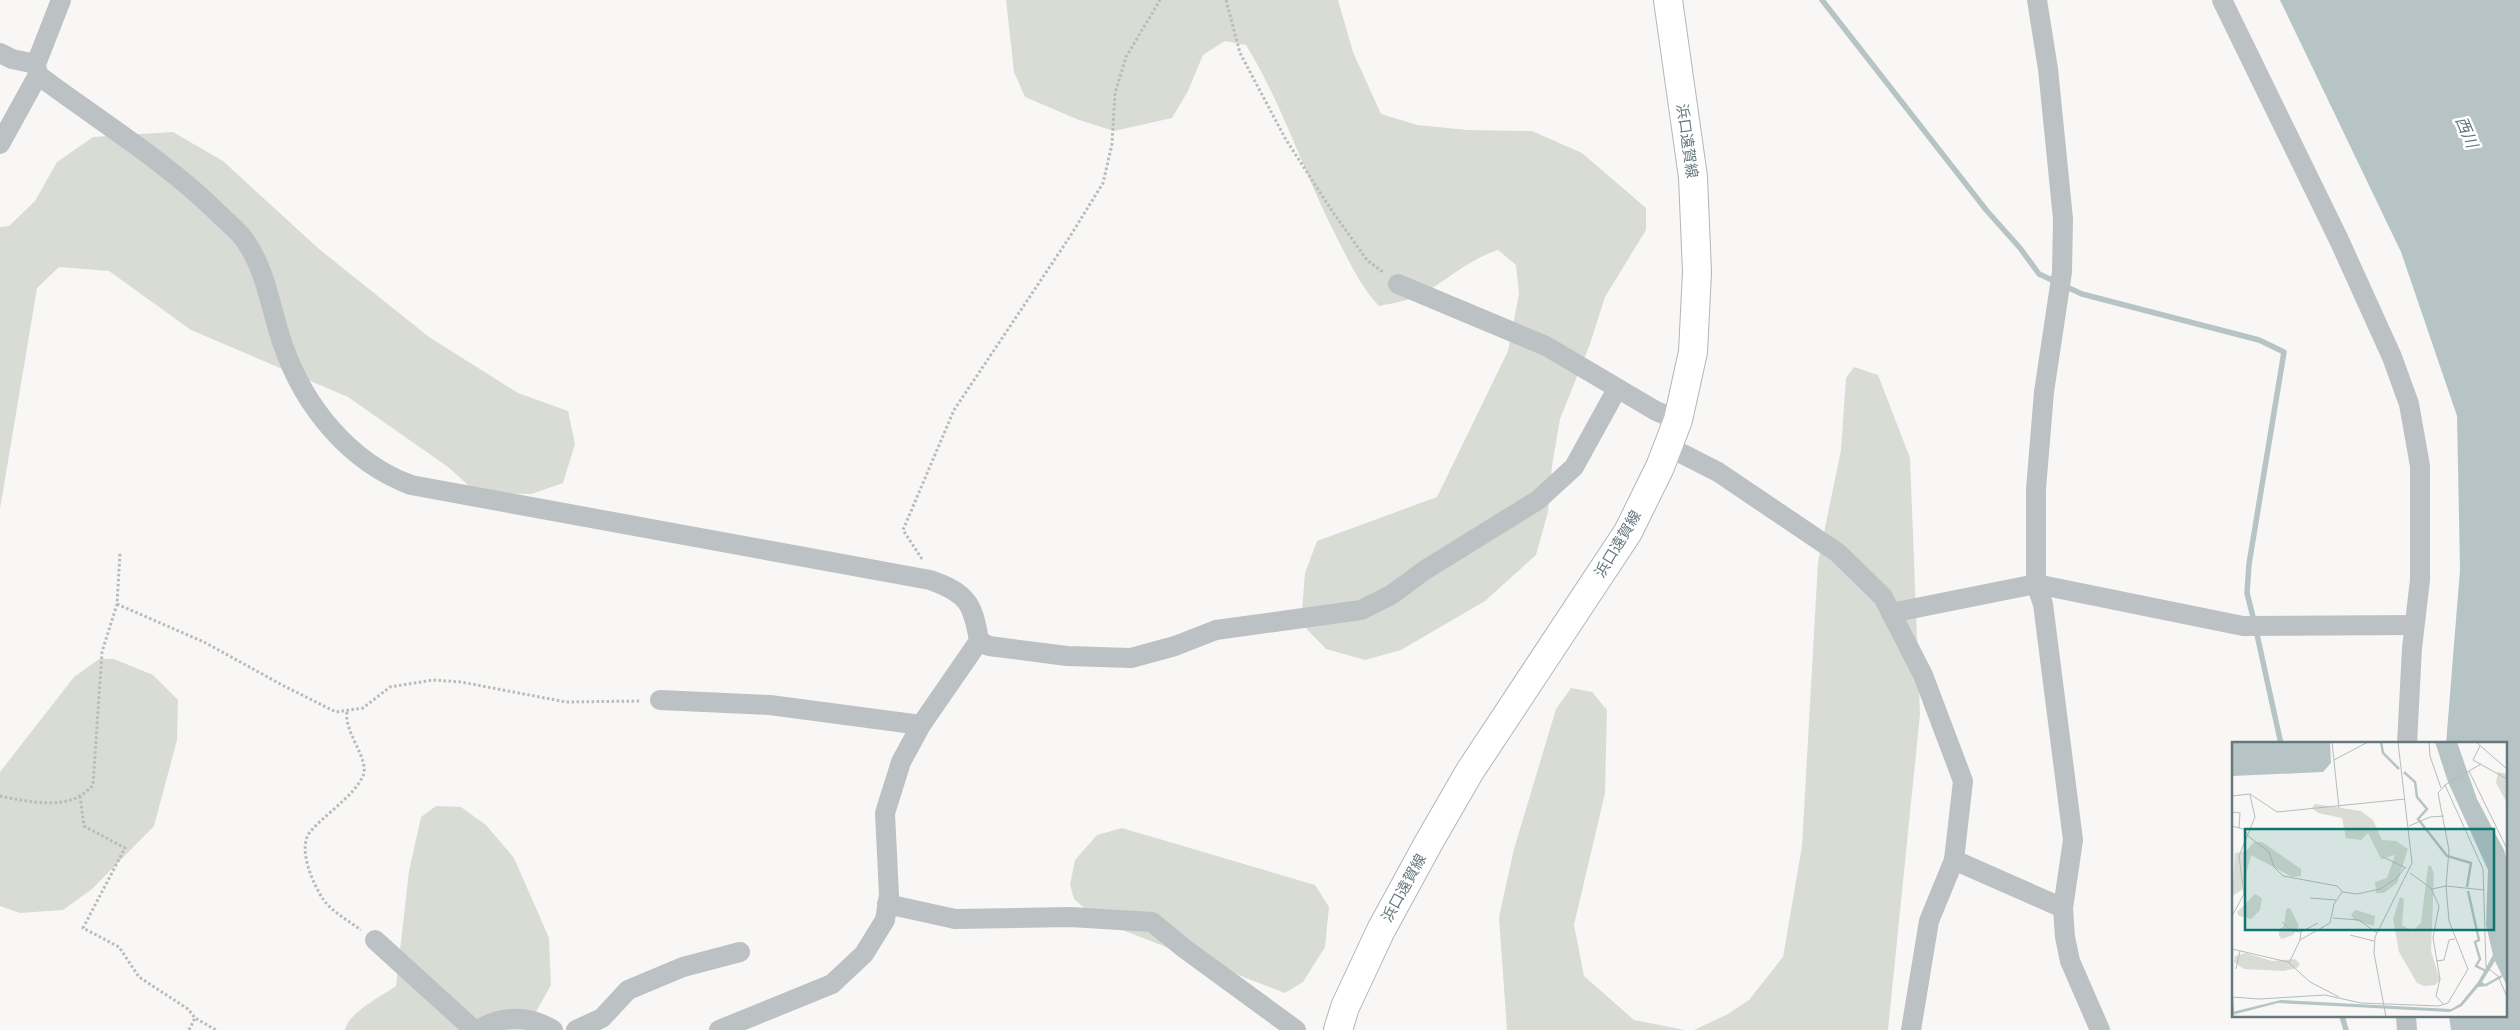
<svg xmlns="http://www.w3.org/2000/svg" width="2520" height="1030" font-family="Signika,'Noto Sans JP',sans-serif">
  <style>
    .green { fill: #d9dcd5 }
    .water { fill: #b6c4c6 }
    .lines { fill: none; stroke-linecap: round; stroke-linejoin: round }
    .stream { stroke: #b6c4c6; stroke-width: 5.5 }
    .secondary-casing { stroke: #afb7b9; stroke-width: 30 }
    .path { stroke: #b7bbbd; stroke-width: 3; stroke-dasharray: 2.5 2.5; stroke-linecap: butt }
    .minor { stroke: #bcc2c4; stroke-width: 20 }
    .secondary { stroke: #fff; stroke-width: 28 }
    .labels { text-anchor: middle; stroke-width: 5; stroke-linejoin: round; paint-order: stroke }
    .street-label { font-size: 15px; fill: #65787d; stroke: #fff }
    .water-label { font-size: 16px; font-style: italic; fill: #607678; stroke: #fff }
    .inset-river { fill: none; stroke: #b6c4c6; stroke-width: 2.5 }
    .inset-road { fill: none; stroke: #b4bcbe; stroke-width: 1 }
    .view { fill: #0f766e; fill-opacity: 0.15; stroke: #0f766e; stroke-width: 2.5 }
    .inset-edge { fill: none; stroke: #65787d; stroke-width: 2.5 }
  </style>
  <rect width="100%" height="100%" fill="#f8f7f5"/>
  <!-- green -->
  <g class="green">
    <path d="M1006,0H1338L1353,52L1381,114L1417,125L1468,130L1532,131L1582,153L1646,208V230L1605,297L1590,344L1560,419L1552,466L1548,512L1536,555L1485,601L1401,650L1365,660L1326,649L1301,623L1305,573L1317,541L1437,497L1508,351L1519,294L1516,265L1498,250C1468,260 1453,276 1427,291C1412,300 1395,303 1379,306C1361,287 1351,265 1339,242C1305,177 1284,107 1246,45L1225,41L1203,55L1188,91L1172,118L1114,131L1079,120L1025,97L1014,72Z"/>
    <polygon points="173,132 223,161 319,249 429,337 518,393 568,411 575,444 563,483 531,494 477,493 448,467 348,397 191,330 109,271 59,267 37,288 0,509 0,227 9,226 35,201 57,162 93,137"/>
    <polygon points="1854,367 1878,375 1910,458 1920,714 1888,1030 1694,1030 1728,1014 1749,1000 1783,957 1802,846 1818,562 1841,450 1846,378"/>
    <polygon points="99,659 114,659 153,675 178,700 177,740 154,826 92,889 63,910 20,913 0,906 0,772 74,677"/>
    <polygon points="1571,688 1592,692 1607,710 1605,793 1574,925 1584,976 1634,1020 1685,1030 1507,1030 1499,917 1514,849 1556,709"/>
    <path d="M436,806L461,807L486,825L514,858L549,938L551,985L526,1030H345C347,1014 383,995 396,986L409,871L421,817Z"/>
    <polygon points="1122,828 1315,885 1329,907 1325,947 1303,982 1285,993 1099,921 1074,899 1070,885 1075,860 1097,835"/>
  </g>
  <!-- water -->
  <polygon class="water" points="2280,0 2520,0 2520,1030 2451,1030 2449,1016 2506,1016 2506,744 2446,744 2460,570 2457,416 2401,252"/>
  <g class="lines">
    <!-- stream -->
    <g class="stream">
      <polyline points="1822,0 1987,211 2020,248 2039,274 2082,294 2259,340 2284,352 2249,564 2247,593 2254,621"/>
      <polyline points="2256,630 2281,744"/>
      <polyline points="2342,1016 2346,1030"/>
    </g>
    <defs>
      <polyline id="secondary" points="1338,1030 1345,1007 1381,930 1429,842 1470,771 1628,532 1660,467 1678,420 1693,352 1697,272 1693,177 1668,0"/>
    </defs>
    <!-- secondary casing -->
    <use href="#secondary" class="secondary-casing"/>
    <!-- path -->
    <g class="path">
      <polyline points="1226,0 1240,53 1285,138 1332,211 1367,260 1384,273"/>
      <polyline points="922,559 903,530 954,410 1069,238 1103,183 1112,144 1115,93 1126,57 1160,0"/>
      <polyline points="117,604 204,642 284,686 336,712 363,708 390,687 433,680 461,682 566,702 641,701"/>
      <path d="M347,712C344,733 370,759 363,776C354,796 324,815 310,832C297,848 313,884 323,899C332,912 349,921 361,930"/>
      <path d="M0,796C30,802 71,812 93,785L102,652L117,604L120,553"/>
      <polyline points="80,796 84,826 125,848 83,928 119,947 139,977 188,1009 195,1018 216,1030"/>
      <polyline points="189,1030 195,1018"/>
    </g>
    <!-- minor -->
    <g class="minor">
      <polyline points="2037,0 2048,69 2063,219 2062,272 2044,392 2036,489 2036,584 2043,604 2073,840 2063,908 2065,937 2070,961 2100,1030"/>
      <polyline points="2222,0 2339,240 2392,357 2409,404 2420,466 2420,580 2412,648 2407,744"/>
      <polyline points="0,53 12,59 36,64"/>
      <path d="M38,75C98,120 167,162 220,215C229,224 240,232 246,242C267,273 271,311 283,345C304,406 349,462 411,485L930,580C967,593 973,603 979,641L921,725L901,762L885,813L889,895L885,920L864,954L832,984L719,1030"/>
      <polyline points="0,144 38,75 36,64 61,0"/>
      <polyline points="1398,284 1546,346 1656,411 1678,420"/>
      <polyline points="1667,446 1718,472 1838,553 1883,597 1923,675 1963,781 1954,860 1929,921 1911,1030"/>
      <polyline points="1891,613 2036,584 2243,626 2414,625"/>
      <polyline points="979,641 989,646 1067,656 1131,658 1175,646 1216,630 1361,610 1391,595 1425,570 1538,500 1574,467 1617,389"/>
      <polyline points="660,700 770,705 921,725"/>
      <polyline points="1954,860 2063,908"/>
      <polyline points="887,904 955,919 1070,917 1152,922 1185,949 1296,1030"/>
      <polyline points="375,940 474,1030"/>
      <polyline points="2406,1016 2407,1030"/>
      <path d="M478,1030C502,1015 529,1015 553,1030"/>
      <polyline points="576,1030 602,1018 628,990 683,967 740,952"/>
    </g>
    <!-- secondary -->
    <use href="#secondary" class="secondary"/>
  </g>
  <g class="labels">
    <!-- street labels -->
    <g class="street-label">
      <text transform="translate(1687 141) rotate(82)" y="5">浜口遠賀線</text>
      <text transform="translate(1618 544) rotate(-59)" y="5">浜口遠賀線</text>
      <text transform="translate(1404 888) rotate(-61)" y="5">浜口遠賀線</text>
    </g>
    <!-- water labels -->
    <g class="water-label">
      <text transform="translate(2467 132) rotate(67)" y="6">西川</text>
    </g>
  </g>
  <!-- overview -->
  <g transform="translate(2232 742)">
    <rect width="275" height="275" fill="#f8f7f5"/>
    <path d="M266,30L275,32V61L264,41ZM83,62L129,69L141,78L150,98L164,99L176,107L165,141L152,151H144L143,140L155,136L163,113L149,117L136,91L129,98L114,96L110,76L86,71L80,66ZM22,100H30L69,127V134L60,135L19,113L10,148L0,154L3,111L14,109ZM196,124H199L202,132L199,209L208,238L203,243L192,244L185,241L167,210L161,177L168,155L172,157L170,183L180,189L189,181ZM23,152L30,156L28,168L19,177L7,174L5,170ZM58,166L67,184L61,193L50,197L47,194V188L52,184L54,167ZM124,168L143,174L142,184L122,178L119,172ZM14,211L40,219L63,217L68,222L65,226L52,229L12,227L2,220L3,214Z" fill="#d9dcd5"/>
    <path d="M98,0L99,21L91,30L0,34V0ZM203,0H225L245,57L272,108L275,118V244L263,219L250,240L256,244L246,245L230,264L218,270L46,261L0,273V270L49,258L219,267L228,262L246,240L261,213L254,183L256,128L216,40Z" fill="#b6c4c6"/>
    <path class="inset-river" d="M149,0L151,11L167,27M172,30L183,40L185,55L195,67L186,77L215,114L239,121L235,145M236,149L247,198L243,200L248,217L244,224L254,229M254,243L270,234"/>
    <path class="inset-road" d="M100,0L107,66M197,0L198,14L209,46M244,0L275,27M248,4L241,18L275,37M102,18L136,0M237,29L275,107M213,43L251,127L254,225L266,234L275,255M0,54L18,52L45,70L173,57M0,70L8,71L7,86M0,84L11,87L16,93M177,84L198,75L212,74M16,94L37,110L42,125L51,134L105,144L111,150L125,152L148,147L165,136L173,125M151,115L174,126M178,131L199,146L207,164L201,196L208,237L204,254L212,263M200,147L214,144L252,148M78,156L104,158M0,174L12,152L7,114L23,75L18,53M101,176L127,178L145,191M50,180L60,189L69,190L68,198M69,190L86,181M118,193L142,199M0,207L56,220L78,240L107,255M204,219L212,218L217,198L223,197M57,221L68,198L98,181L102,162L110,150M4,227L8,209M0,245L2,275M0,255L27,257L93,253L129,261L207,264L216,261L236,227L217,179L214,144L217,108L206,51L213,43L249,22M154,275L142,211L143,195L180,121L166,0"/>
    <path class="view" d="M13,87H262V188H13Z"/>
    <rect width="275" height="275" class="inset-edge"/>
  </g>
</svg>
